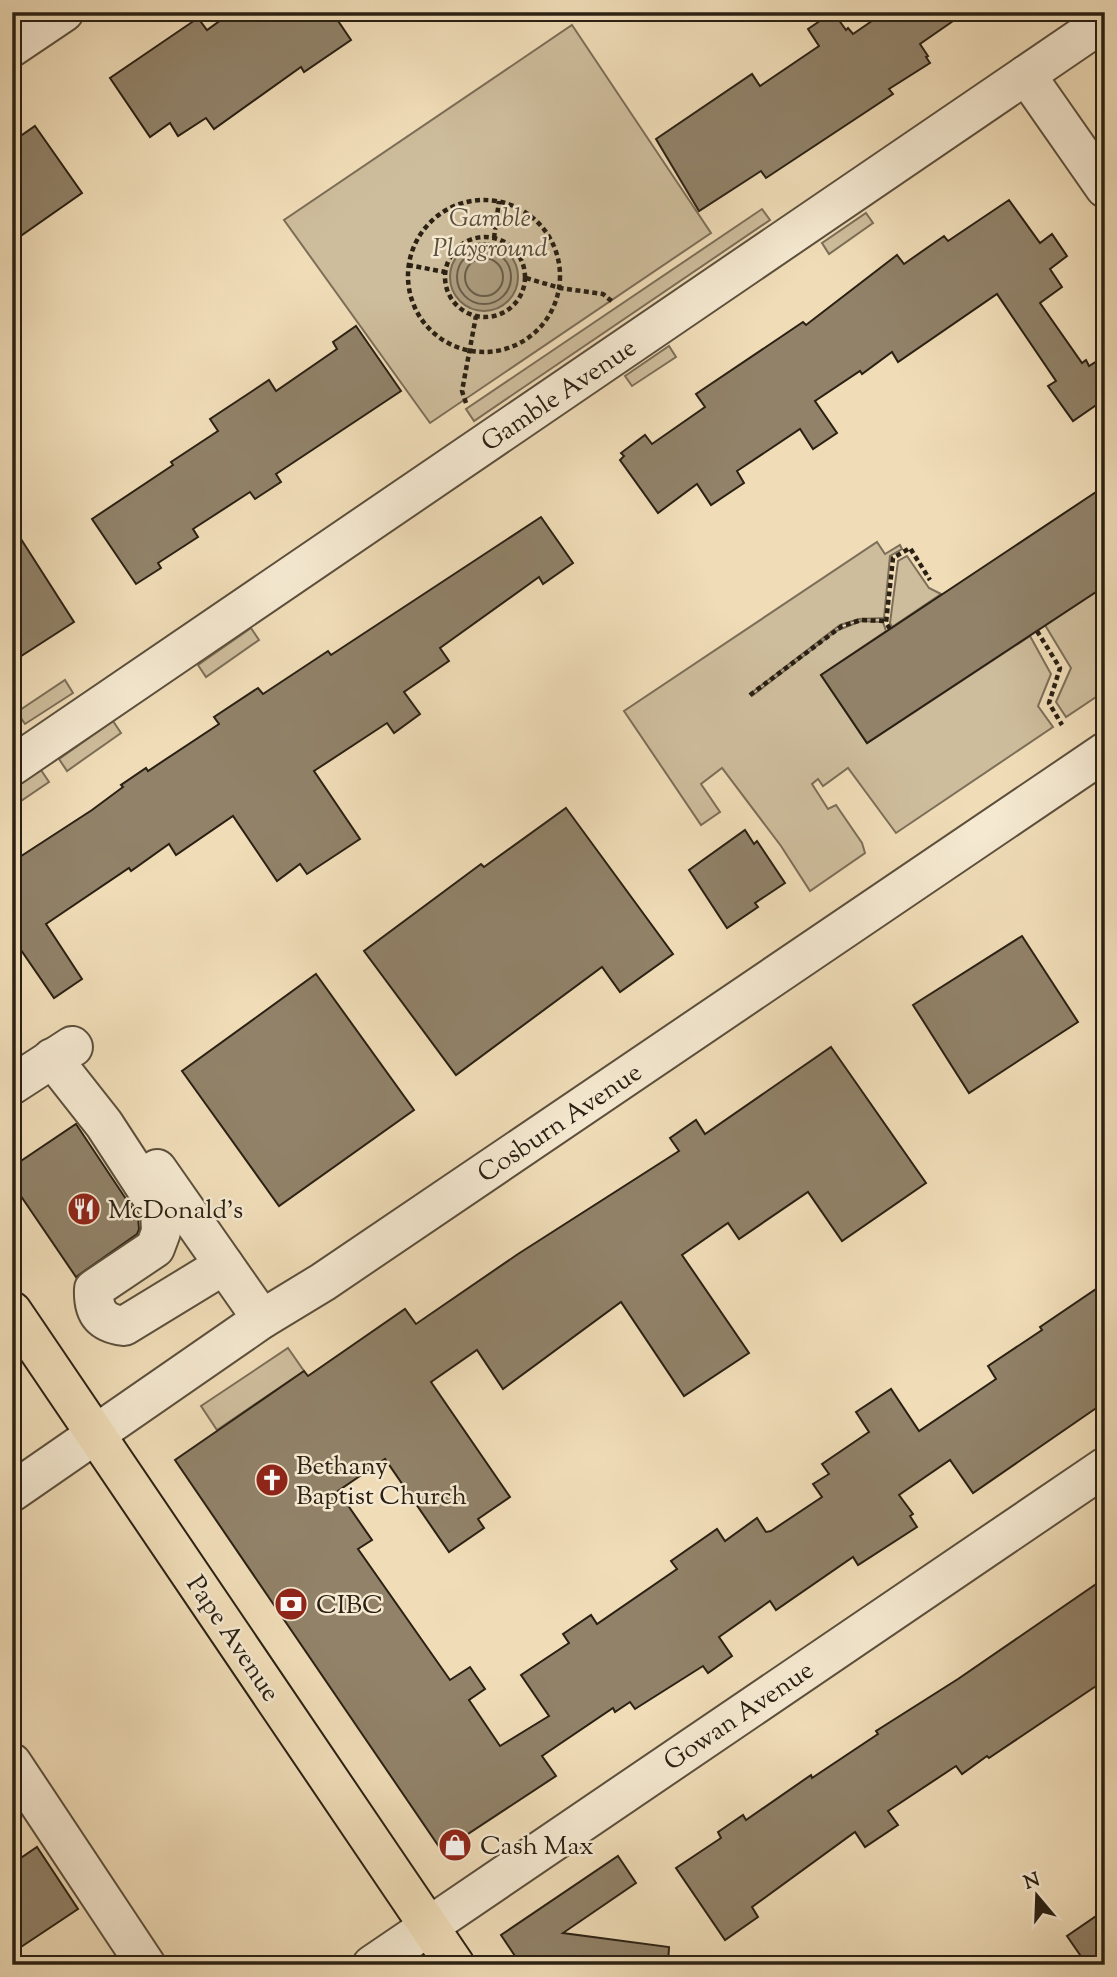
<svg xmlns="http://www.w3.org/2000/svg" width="1117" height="1977" font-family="'Sorts Mill Goudy',serif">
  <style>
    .green { fill: #cebd9c; stroke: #7c6e58; stroke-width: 2 }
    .water { fill: #ad9d80; stroke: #796b54; stroke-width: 2 }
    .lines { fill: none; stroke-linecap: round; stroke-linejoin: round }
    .shore { stroke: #6c5e4a; stroke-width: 2 }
    .building { fill: #918269; stroke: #2a2013; stroke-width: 2 }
    .minor-casing { stroke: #5c4f3c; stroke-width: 42 }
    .major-casing { stroke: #2a2013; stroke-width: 42 }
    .path { stroke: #2a2013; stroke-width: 4.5; stroke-dasharray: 5 3.5; stroke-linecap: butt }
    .minor { stroke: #f5e9d1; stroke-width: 38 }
    .major { stroke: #f0ddb8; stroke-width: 38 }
    .labels { text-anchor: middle; stroke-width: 5; stroke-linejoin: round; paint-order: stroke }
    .park-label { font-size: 26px; font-style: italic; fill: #5b4f3c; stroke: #f5e9d1 }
    .street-label { font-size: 26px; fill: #2a2013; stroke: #f5e9d1 }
    .poi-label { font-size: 26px; fill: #2a2013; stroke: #f5e9d1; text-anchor: start }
  </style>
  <rect width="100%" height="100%" fill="#f0ddb8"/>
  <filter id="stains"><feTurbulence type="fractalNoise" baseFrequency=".00286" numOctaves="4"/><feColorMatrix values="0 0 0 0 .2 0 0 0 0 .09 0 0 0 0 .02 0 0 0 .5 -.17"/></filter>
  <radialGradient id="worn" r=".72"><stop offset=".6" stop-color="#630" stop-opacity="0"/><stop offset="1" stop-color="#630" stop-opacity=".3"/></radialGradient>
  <!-- green -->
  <g class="green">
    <polygon points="572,25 711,233 430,423 284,220"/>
    <polygon points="762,209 770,220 474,421 466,409"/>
    <polygon points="866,213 873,223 829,254 822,243"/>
    <polygon points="669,346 676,357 632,386 625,376"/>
    <polygon points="877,542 885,554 900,545 902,549 890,556 884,618 859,619 840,625 750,694 752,696 836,631 861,621 883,622 886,631 821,675 867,743 1030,636 1051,674 1038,706 1053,727 896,833 848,768 823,786 818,779 812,784 828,809 836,805 862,843 865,853 810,891 781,846 722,768 701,784 720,812 701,825 624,711"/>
    <polygon points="907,556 929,588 941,594 892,627 890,623 898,561"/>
    <polygon points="1105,586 1105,691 1066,717 1056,702 1071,668 1045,625"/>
    <polygon points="251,628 259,640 206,677 198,665"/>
    <polygon points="65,680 73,693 25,724 17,712"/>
    <polygon points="113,721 121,733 67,771 59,759"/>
    <polygon points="41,770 49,782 12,807 12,790"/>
    <polygon points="288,1348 304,1371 217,1430 201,1406"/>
  </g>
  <!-- water -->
  <circle class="water" cx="484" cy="277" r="34"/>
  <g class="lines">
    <!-- shore -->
    <g class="shore">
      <circle cx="484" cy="277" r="27"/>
      <circle cx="484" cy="277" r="19"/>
    </g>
  </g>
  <!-- building -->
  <g class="building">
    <polygon points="232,12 332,12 351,40 304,72 301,67 214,129 206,118 178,136 170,123 150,137 110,78 198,18 207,30"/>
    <polygon points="833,12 846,30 848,28 853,34 885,12 966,12 920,44 928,56 926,57 930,63 889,89 893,94 766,178 761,171 699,211 656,139 752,74 760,86 819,46 808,29"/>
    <polygon points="35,126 82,193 12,242 12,157 20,152 12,142"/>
    <polygon points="1009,200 1040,243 1052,234 1067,256 1050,269 1062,287 1040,303 1082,363 1086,360 1089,366 1105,356 1105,399 1073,421 1048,386 1056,381 997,294 898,362 892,352 862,374 860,371 815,401 837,433 813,449 800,429 737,471 744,483 711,505 697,484 658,513 620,460 624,456 621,453 645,435 652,444 705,407 696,394 803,322 806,325 897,255 904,264 944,236 948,241"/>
    <polygon points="356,326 401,391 276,474 281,482 255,499 250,492 193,529 198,537 158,563 161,568 136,584 92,519 173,465 171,462 218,431 210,419 269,380 276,391 337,349 333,342"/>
    <polygon points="1105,486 1105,586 867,743 821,675"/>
    <polygon points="541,517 573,563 543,584 539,577 440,648 449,661 404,692 420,714 394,733 387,723 314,771 360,839 307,874 300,864 277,881 233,816 176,855 169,844 131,871 129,868 46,924 82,979 54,998 12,937 12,862 92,810 123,787 121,785 146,768 148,771 219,724 214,717 258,688 263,694 328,651 331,655"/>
    <polygon points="12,525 74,622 12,662"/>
    <polygon points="566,808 673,954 620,992 602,967 456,1075 364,951 481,864 484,867"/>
    <polygon points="745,830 754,844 757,841 785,883 755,903 758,907 727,928 689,870"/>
    <polygon points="1022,936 1078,1022 969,1093 913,1005"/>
    <polygon points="316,974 414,1110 279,1206 182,1071"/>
    <polygon points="831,1047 926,1183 842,1241 808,1192 739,1239 728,1223 682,1255 749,1353 684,1396 621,1302 503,1389 477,1350 431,1382 510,1497 478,1519 484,1528 449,1552 385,1459 338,1491 372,1540 358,1549 450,1680 470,1667 485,1689 469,1700 500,1746 549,1716 521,1675 569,1643 563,1634 591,1615 597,1624 677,1569 671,1561 717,1529 725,1541 757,1518 766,1532 771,1531 822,1497 813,1484 829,1474 822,1464 869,1432 856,1412 891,1389 919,1431 996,1379 988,1366 1042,1330 1040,1327 1105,1283 1105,1402 973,1493 950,1460 899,1495 913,1514 910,1516 917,1527 858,1565 853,1557 776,1610 770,1601 719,1637 732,1656 708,1673 703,1666 635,1709 630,1702 615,1712 613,1708 542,1756 556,1776 442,1851 175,1460 304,1371 308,1376 405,1309 416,1324 518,1254 679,1151 670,1138 696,1120 705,1134"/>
    <polygon points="76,1124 138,1217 139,1229 137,1234 76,1277 12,1183 12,1167"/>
    <polygon points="1105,1578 1105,1680 989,1758 987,1756 962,1774 956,1766 888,1811 898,1825 865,1847 855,1832 752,1907 758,1917 725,1940 676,1868 721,1838 718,1832 743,1815 746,1820 811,1775 812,1778 878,1734 876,1731 958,1679"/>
    <polygon points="37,1847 78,1909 12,1953 12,1864"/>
    <polygon points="618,1856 636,1883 563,1933 669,1947 668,1965 521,1965 501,1935"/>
    <polygon points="1105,1910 1105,1965 1087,1965 1067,1936"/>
  </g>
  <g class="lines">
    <defs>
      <g id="minor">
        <polyline points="12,47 64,12"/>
        <polyline points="1026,75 1105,188"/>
        <polyline points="12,766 1105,21"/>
        <path d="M52,1058L104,1124L160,1210L161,1232L155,1248L94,1289C93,1312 101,1323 124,1326L224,1265"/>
        <polyline points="12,1085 72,1046 73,1047"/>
        <polyline points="157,1169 262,1319"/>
        <polyline points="12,1492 262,1319 323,1282 1105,752"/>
        <polyline points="12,1763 146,1965"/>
        <polyline points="372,1965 1105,1467"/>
      </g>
      <polyline id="major" points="12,1311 455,1965"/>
    </defs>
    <!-- minor casing -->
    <use href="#minor" class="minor-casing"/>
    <!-- major casing -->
    <use href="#major" class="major-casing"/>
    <!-- path -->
    <g class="path">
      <circle cx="484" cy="276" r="76"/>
      <circle cx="485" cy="277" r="40"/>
      <polyline points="494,238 499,201"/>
      <polyline points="408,265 445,272"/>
      <polyline points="526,278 560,288 603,294 614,303"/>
      <polyline points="466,403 462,391 476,316"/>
      <polyline points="890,629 886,623 893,558 910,548 930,580"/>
      <polyline points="1037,631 1060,668 1049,703 1062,725"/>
      <polyline points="750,695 842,626 861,620 886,621"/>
    </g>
    <!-- minor -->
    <use href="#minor" class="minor"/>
    <!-- major -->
    <use href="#major" class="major"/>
  </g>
  <!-- icons -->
  <defs>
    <symbol id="restaurant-disc" viewBox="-11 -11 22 22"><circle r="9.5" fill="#8f2418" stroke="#f5e9d1"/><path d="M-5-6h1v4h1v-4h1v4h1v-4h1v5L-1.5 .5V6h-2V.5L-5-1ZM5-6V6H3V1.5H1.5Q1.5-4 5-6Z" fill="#fff"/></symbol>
    <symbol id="church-disc" viewBox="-11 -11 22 22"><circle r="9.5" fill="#8f2418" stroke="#f5e9d1"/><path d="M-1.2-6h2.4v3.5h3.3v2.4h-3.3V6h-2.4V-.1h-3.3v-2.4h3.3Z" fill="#fff"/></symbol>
    <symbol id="bank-disc" viewBox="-11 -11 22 22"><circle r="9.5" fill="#8f2418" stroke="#f5e9d1"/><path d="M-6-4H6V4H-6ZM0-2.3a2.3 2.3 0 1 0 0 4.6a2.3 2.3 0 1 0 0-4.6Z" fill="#fff"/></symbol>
    <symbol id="shop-disc" viewBox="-11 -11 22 22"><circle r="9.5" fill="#8f2418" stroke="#f5e9d1"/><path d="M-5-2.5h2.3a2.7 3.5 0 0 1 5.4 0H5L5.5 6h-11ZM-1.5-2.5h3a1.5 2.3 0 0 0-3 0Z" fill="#fff"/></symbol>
  </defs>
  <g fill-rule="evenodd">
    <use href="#restaurant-disc" x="65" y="1190" width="38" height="38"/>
    <use href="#church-disc" x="253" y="1461" width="38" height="38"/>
    <use href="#bank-disc" x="272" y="1585" width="38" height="38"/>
    <use href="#shop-disc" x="436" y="1826" width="38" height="38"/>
  </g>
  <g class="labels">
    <!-- park labels -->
    <g class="park-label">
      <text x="490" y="226">Gamble<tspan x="490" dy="30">Playground</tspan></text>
    </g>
    <!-- street labels -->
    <g class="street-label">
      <text transform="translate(558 394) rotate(-34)" y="9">Gamble Avenue</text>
      <text transform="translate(559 1122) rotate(-34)" y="9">Cosburn Avenue</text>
      <text transform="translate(234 1638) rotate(56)" y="9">Pape Avenue</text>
      <text transform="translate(738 1715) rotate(-34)" y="9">Gowan Avenue</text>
    </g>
    <!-- poi labels -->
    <g class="poi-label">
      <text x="108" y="1218">McDonald's</text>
      <text x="296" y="1474">Bethany<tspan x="296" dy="30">Baptist Church</tspan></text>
      <text x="316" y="1613">CIBC</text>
      <text x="480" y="1854">Cash Max</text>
    </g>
  </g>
  <!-- margin -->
  <rect width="1117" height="1977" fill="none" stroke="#f0ddb8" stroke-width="42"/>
  <rect x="14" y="14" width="1089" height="1949" fill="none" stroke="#2a2013" stroke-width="3.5"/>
  <rect x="21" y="21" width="1075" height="1935" fill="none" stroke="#2a2013" stroke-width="2"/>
  <!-- north arrow -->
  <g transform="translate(1037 1896) rotate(341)" stroke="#f5e9d1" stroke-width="5" paint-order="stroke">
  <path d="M0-5L12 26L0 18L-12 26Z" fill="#2a2013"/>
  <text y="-10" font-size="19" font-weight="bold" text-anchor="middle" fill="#2a2013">N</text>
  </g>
  <rect width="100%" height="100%" filter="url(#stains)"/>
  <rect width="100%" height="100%" fill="url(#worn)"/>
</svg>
